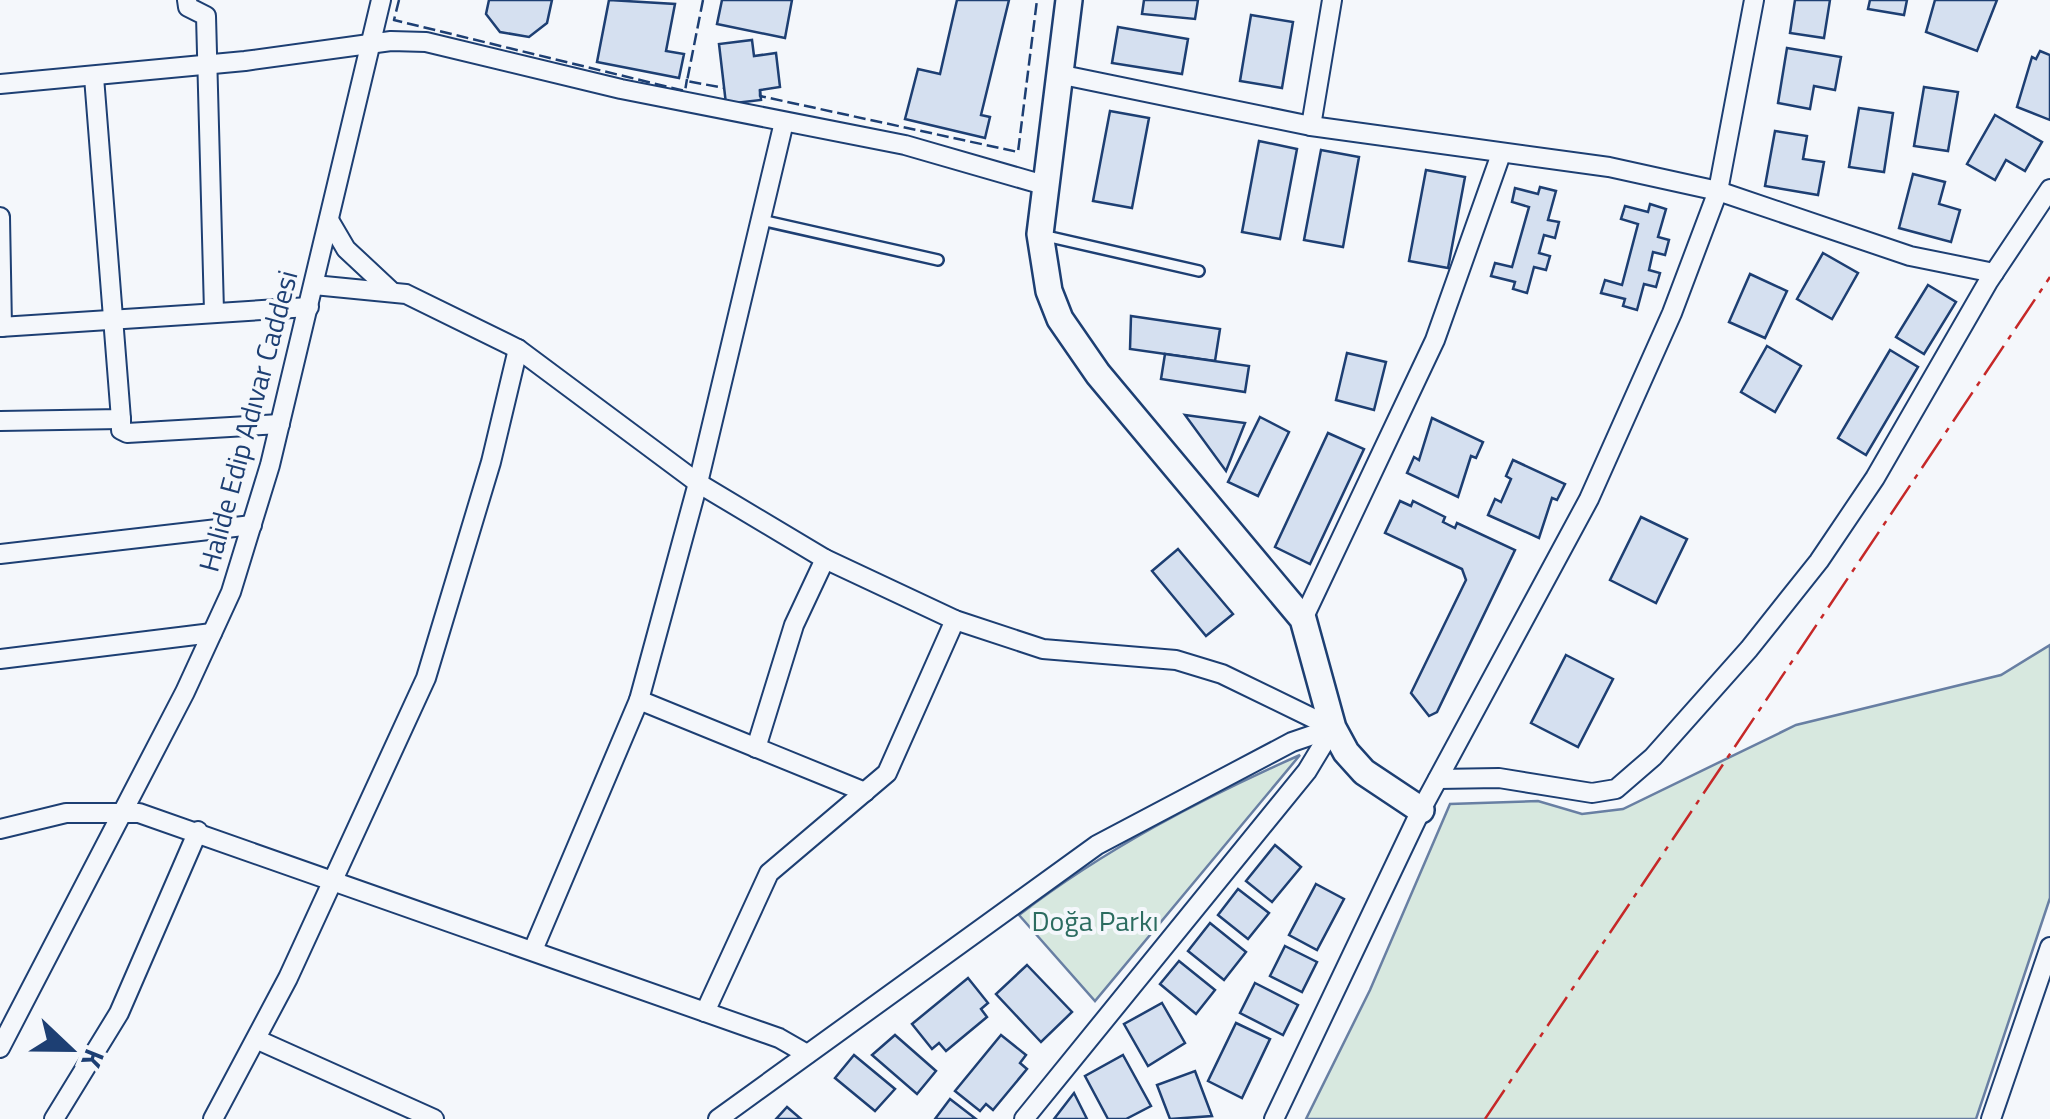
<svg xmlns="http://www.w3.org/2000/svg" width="2050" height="1119" font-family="'Titillium Web',sans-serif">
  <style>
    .green { fill: #d7e8df; stroke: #687fa3; stroke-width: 2.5 }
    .building { fill: #d5e0f0; stroke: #1d3f73; stroke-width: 2.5 }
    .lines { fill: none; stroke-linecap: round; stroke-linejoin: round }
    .lane-casing { stroke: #1d3f73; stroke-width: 14 }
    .street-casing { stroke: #1d3f73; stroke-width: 22 }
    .secondary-casing { stroke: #1d3f73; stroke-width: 30 }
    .lane { stroke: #f4f7fb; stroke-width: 9 }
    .street { stroke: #f4f7fb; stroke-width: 18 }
    .secondary { stroke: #f4f7fb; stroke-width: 25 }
    .fence { stroke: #1d3f73; stroke-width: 2.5; stroke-dasharray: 12 5; stroke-linecap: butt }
    .power { stroke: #c62828; stroke-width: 2.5; stroke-dasharray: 35 8 5 8; stroke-linecap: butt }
    .labels { text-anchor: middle; stroke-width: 8; stroke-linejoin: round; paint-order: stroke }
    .street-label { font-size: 28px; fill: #1d3f73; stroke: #f4f7fb }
    .park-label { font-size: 28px; fill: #2c6c60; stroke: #f4f7fb }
  </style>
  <rect width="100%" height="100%" fill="#f4f7fb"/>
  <!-- green -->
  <g class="green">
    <polygon points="2050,645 2050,898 1976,1119 1306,1119 1370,990 1450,804 1538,801 1582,814 1623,809 1796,725 2001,675"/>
    <path d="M1300,755L1095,1001L1019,915C1105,849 1201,799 1300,755Z"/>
  </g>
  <!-- building -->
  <g class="building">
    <polygon points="489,0 552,0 547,23 529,37 500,32 486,14"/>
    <polygon points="609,0 675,4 666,51 684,54 679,78 597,62"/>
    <polygon points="722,0 792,0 785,38 717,24"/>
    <polygon points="957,0 1009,0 981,115 990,117 985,138 905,119 918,69 940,74"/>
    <polygon points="1144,0 1198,0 1195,19 1142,14"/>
    <polygon points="1795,0 1830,0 1824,38 1790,33"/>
    <polygon points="1870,0 1907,0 1904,15 1868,9"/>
    <polygon points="1935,0 1997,0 1977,51 1926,32"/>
    <polygon points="1251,15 1293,22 1282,88 1240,81"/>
    <polygon points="1118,27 1188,39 1182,74 1112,63"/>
    <polygon points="752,40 754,56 776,53 780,87 760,90 761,100 726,104 719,44"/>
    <polygon points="1787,48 1841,57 1835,90 1814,86 1810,109 1778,103"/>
    <polygon points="2040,51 2050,55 2050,120 2017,107 2032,57 2036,59"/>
    <polygon points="1924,87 1958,92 1948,151 1914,146"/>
    <polygon points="1859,108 1893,113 1884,172 1849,167"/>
    <polygon points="1110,111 1149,118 1132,208 1093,201"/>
    <polygon points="1995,115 2042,142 2025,171 2006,160 1995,180 1967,164"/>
    <polygon points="1775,131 1807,136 1803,159 1824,162 1818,195 1765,186"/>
    <polygon points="1259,141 1297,149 1280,239 1242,232"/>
    <polygon points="1321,150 1359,157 1343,247 1304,240"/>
    <polygon points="1426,170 1465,177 1448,268 1409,261"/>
    <polygon points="1913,174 1945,182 1939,204 1960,210 1951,242 1899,228"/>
    <polygon points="1540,187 1556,191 1548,220 1559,222 1555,238 1544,235 1539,253 1550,256 1546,270 1534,267 1527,293 1513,289 1515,282 1491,276 1495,263 1512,267 1529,207 1512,202 1515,188 1538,194"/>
    <polygon points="1650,204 1666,209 1658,237 1669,240 1665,255 1653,252 1649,270 1660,273 1656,287 1644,284 1637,310 1623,306 1625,299 1601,293 1605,280 1622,285 1638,224 1621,219 1625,206 1648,212"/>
    <polygon points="1823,253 1858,273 1832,319 1797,299"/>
    <polygon points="1750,274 1787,291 1765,338 1729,322"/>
    <polygon points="1928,285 1956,302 1924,354 1896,337"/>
    <polygon points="1131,316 1220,329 1215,361 1130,349"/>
    <polygon points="1767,346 1801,366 1775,412 1741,392"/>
    <polygon points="1890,350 1918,367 1866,455 1838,438"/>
    <polygon points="1347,353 1386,362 1374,410 1336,400"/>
    <polygon points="1165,354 1249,366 1245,392 1161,379"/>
    <polygon points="1185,415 1245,423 1226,471"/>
    <polygon points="1260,417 1289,432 1258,496 1228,482"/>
    <polygon points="1432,418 1483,442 1476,458 1471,456 1458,497 1407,473 1414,457 1419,460"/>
    <polygon points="1328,433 1364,449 1310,564 1275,547"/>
    <polygon points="1513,460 1565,484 1557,500 1552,498 1539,538 1488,515 1495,499 1501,502 1511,479 1506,476"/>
    <polygon points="1400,501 1411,506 1413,501 1445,517 1443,522 1455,528 1457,523 1515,550 1437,712 1429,716 1411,693 1466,580 1462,569 1385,533"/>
    <polygon points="1641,517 1687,539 1656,603 1610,580"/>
    <polygon points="1178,549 1233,614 1206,636 1152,571"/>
    <polygon points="1566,655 1613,679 1578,747 1531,723"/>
    <polygon points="1275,845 1301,867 1272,902 1246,881"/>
    <polygon points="1316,884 1344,899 1317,950 1289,935"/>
    <polygon points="1238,889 1269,913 1248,939 1218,915"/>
    <polygon points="1210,923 1246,952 1224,980 1188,951"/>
    <polygon points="1285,946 1317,962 1302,992 1270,976"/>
    <polygon points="1179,961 1215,990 1196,1014 1160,984"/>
    <polygon points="1027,965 1072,1012 1041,1042 996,994"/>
    <polygon points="968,978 988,1003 981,1009 987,1017 946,1051 939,1043 932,1049 912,1024"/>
    <polygon points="1255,983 1298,1005 1283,1035 1240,1013"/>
    <polygon points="1162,1003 1185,1043 1148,1066 1124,1024"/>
    <polygon points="1236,1023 1270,1039 1242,1098 1208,1081"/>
    <polygon points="895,1035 936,1071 917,1094 872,1055"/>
    <polygon points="1001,1035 1026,1055 1020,1063 1027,1069 993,1110 986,1104 980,1111 955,1091"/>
    <polygon points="854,1055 895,1089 875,1111 835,1078"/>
    <polygon points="1123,1055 1151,1106 1126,1119 1108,1119 1085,1076"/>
    <polygon points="1195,1071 1212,1116 1170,1119 1157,1085"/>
    <polygon points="1074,1093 1087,1119 1054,1119"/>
    <polygon points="950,1099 976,1119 935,1119"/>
    <polygon points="787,1107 801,1119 776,1119"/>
  </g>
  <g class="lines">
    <defs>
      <g id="lane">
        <polyline points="761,220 938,260"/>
        <polyline points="1046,236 1199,271"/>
      </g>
      <g id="street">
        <polyline points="187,0 188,7 206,16 214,311"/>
        <polyline points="1058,74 1311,126 1609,167 1718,191 1910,256 1994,273"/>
        <polyline points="0,84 245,61 391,41 426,42 621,89 905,145 1044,185"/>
        <polyline points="1311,126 1332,0"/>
        <polyline points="0,217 2,327"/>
        <polyline points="329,220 346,249 391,291"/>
        <polyline points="314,285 406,294 518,349 698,483 825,559 955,620 1043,649 1176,660 1222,674 1333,728"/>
        <polyline points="0,327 309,307"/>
        <polyline points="121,419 121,430 127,433 280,424"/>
        <polyline points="0,421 121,419 94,77"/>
        <polyline points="0,554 252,525"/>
        <polyline points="1303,619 1435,340 1501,154"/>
        <polyline points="0,659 212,633"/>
        <polyline points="639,700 865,792"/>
        <polyline points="756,748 794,625 825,559"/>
        <polyline points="1438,779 1499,778 1592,793 1616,789 1653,757 1749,649 1819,561 1875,478 1988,282 2050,189"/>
        <polyline points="0,829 66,813 139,813 779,1038 807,1054"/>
        <polyline points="533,950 639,700 698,483 784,122"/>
        <polyline points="705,1012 769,873 887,773 955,620"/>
        <polyline points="258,1040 434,1119"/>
        <polyline points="0,1048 185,692 231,592 270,465 381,0"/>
        <polyline points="54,1119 119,1013 198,831"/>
        <polyline points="213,1119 288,978 426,678 491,462 518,349"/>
        <polyline points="718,1119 1097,845 1292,742 1333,728"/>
        <polyline points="1024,1119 1307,771 1333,728"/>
        <polyline points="1274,1119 1421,810 1589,499 1672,313 1718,191 1754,0"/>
        <polyline points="1991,1119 2050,947"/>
      </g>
      <polyline id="secondary" points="1069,0 1040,234 1049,291 1060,319 1098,374 1303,619 1333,728 1346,752 1364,772 1421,810"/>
    </defs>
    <!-- lane casing -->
    <use href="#lane" class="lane-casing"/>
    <!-- street casing -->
    <use href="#street" class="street-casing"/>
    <!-- secondary casing -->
    <use href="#secondary" class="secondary-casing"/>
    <!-- lane -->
    <use href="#lane" class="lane"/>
    <!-- street -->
    <use href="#street" class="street"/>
    <!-- secondary -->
    <use href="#secondary" class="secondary"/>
    <!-- fence -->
    <g class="fence">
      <polyline points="399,0 394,20 685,91 687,79"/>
      <polyline points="703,0 687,81 724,88"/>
      <polyline points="760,90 760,96 1018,152 1037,0"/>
    </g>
    <!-- power -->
    <polyline class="power" points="1485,1119 2050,277"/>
  </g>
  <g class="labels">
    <!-- street labels -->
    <g class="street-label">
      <text transform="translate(248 421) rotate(-75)" y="10">Halide Edip Adıvar Caddesi</text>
    </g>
    <!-- park labels -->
    <g class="park-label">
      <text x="1095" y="931">Doğa Parkı</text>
    </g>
  </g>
  <!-- north arrow -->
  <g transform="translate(70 1049) rotate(112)" stroke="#f4f7fb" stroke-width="8" paint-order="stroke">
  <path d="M0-8L18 38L0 25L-18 38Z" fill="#1d3f73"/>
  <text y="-15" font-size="28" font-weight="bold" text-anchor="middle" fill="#1d3f73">K</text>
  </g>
</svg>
